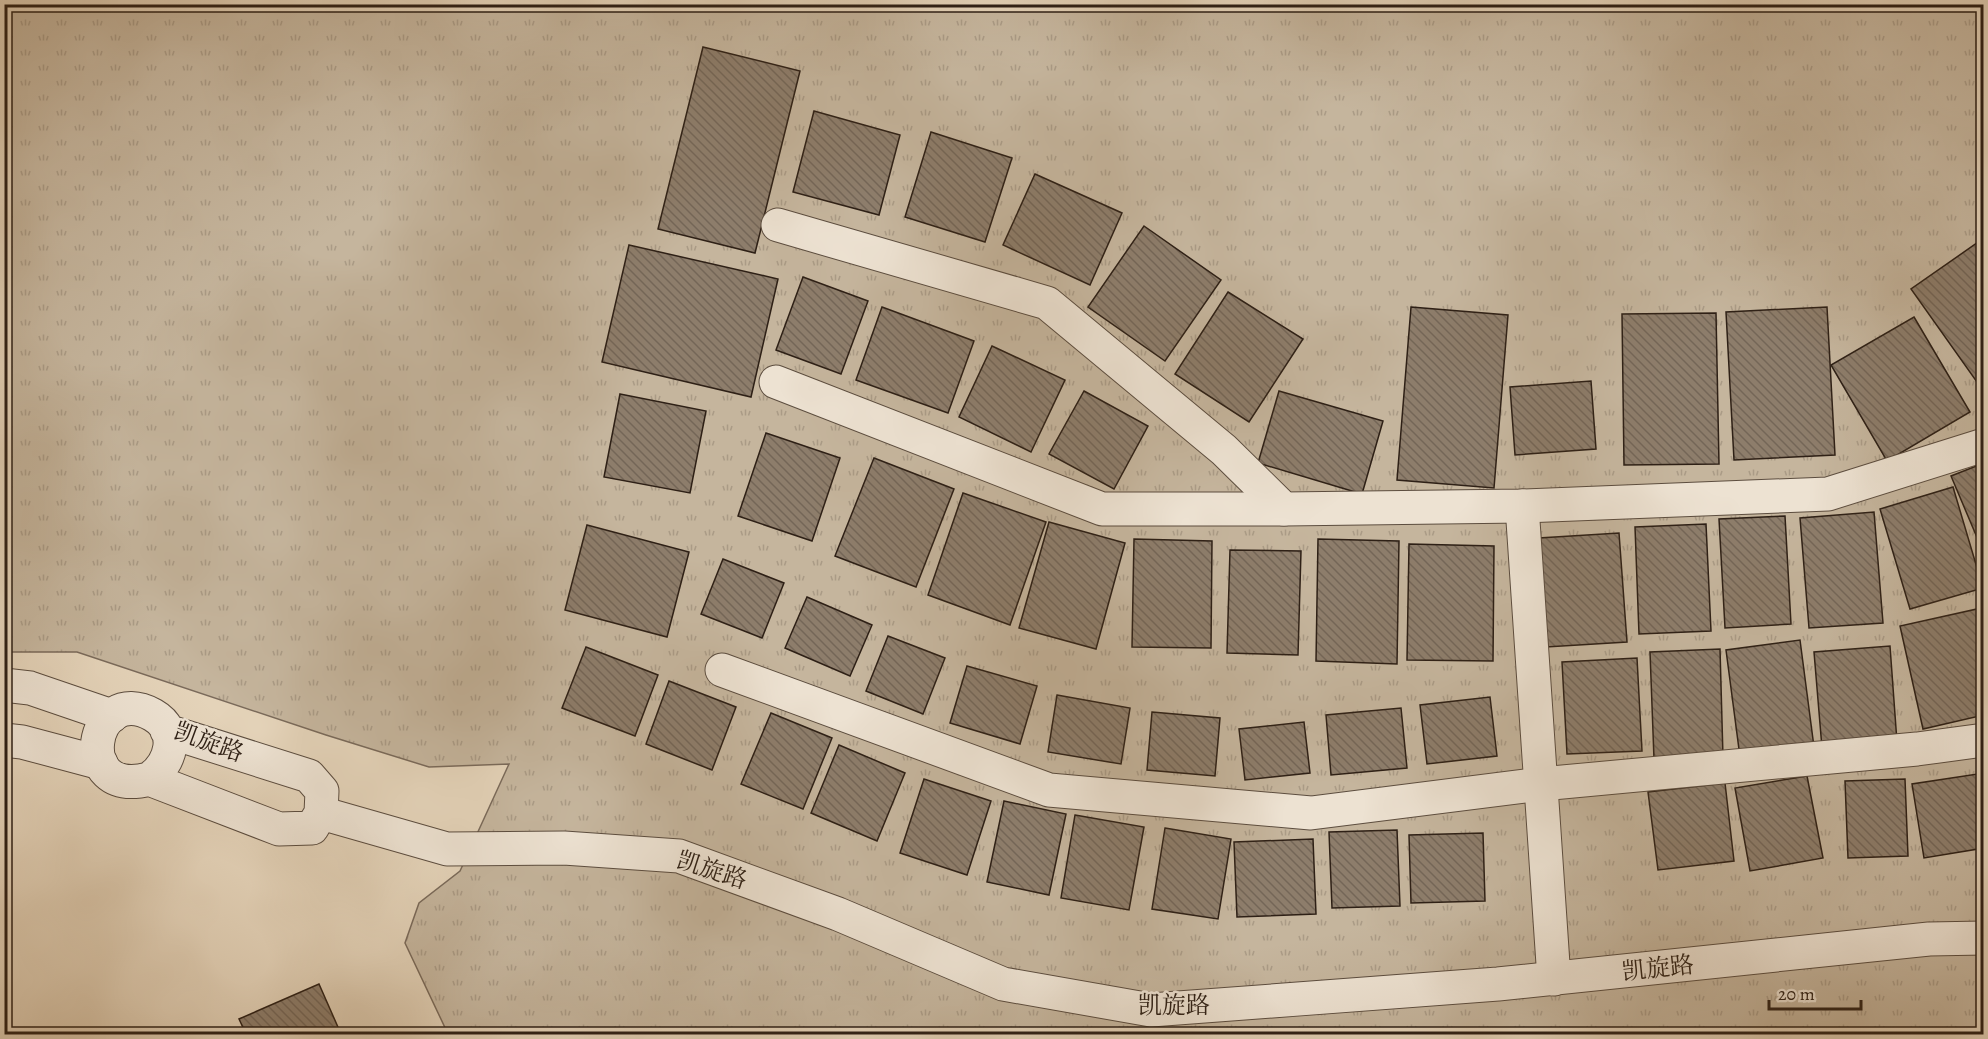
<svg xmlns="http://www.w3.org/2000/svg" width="1988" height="1039" font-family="Alegreya,'Noto Serif SC',serif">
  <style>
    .grass { fill: url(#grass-tufts); stroke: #7a6a5a; stroke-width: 1.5 }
    .building { fill: url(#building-back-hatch); stroke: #2e2016; stroke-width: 1.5 }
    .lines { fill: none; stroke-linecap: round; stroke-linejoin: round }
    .minor-casing { stroke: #5c4d3f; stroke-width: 35 }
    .minor { stroke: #ede2d2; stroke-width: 33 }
    .labels { text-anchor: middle; stroke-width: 5; stroke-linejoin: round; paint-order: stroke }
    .street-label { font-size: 24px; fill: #2e2016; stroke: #ede2d2 }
  </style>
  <defs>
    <pattern id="grass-tufts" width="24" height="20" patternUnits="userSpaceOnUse" patternTransform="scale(1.5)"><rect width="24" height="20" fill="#c5b59d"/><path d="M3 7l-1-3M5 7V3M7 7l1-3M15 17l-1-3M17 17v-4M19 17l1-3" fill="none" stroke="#aa9b86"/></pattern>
    <pattern id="building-back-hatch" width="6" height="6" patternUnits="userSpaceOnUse" patternTransform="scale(1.5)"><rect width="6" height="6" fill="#8d7d6b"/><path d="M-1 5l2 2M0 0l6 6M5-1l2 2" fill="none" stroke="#746657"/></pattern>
  </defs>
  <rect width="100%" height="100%" fill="#e4d3b9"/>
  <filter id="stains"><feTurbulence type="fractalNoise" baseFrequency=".00333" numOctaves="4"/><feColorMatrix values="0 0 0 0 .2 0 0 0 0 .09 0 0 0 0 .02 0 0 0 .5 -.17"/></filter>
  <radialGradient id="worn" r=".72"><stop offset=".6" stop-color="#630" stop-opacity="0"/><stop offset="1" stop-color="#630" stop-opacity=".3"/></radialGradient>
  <!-- grass -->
  <polygon class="grass" points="4,5 1983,5 1983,1034 448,1034 405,943 419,903 460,871 509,764 429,767 326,735 77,652 5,652"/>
  <!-- building -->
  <g class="building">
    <polygon points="703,47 800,71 755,253 658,229"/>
    <polygon points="814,111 900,135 879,215 793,192"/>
    <polygon points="931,132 1012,158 985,242 905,217"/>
    <polygon points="1035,174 1122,213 1090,285 1003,245"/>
    <polygon points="1144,226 1221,280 1165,361 1088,307"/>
    <polygon points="1984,238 1984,392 1911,289"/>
    <polygon points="629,245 778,279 751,397 602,362"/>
    <polygon points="803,277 868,301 841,374 776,350"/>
    <polygon points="1228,292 1303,339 1249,422 1175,374"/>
    <polygon points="882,307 974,341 948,413 856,380"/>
    <polygon points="1411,307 1508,315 1494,488 1397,480"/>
    <polygon points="1827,307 1835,455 1734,460 1726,312"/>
    <polygon points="1716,313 1719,464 1624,465 1622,314"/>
    <polygon points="1914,317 1970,412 1887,461 1831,365"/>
    <polygon points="992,346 1065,380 1031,452 959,417"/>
    <polygon points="1591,381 1596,449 1515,455 1510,387"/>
    <polygon points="1084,391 1148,426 1114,489 1049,454"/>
    <polygon points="1279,391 1383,421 1362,494 1258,463"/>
    <polygon points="620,394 706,411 690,493 604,477"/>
    <polygon points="766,433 840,458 812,541 738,516"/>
    <polygon points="874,458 954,489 916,587 835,556"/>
    <polygon points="1984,463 1984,554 1951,476"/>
    <polygon points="1953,487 1983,588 1910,609 1880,509"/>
    <polygon points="963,493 1046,522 1010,625 928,595"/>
    <polygon points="1874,512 1883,623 1809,628 1800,518"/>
    <polygon points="1785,516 1791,624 1725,628 1719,519"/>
    <polygon points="1049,522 1125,543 1096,649 1019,628"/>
    <polygon points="1706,524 1711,631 1639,634 1635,527"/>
    <polygon points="587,525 689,552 667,637 565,610"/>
    <polygon points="1619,533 1627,642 1546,647 1539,538"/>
    <polygon points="1134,539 1212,541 1211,648 1132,647"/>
    <polygon points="1318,539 1399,541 1397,664 1316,661"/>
    <polygon points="1409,544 1494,546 1493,661 1407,660"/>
    <polygon points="1230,550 1301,551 1298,655 1227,653"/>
    <polygon points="723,559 784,583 762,638 701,614"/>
    <polygon points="807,597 872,625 850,676 785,648"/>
    <polygon points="1977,609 1984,635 1984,715 1923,729 1900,626"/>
    <polygon points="888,636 945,658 923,714 866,691"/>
    <polygon points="1800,640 1814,747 1740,757 1726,650"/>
    <polygon points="1890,646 1897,742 1822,748 1814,652"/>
    <polygon points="586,647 658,675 635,736 562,708"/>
    <polygon points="1720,649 1723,757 1654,759 1650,652"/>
    <polygon points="1637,658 1642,751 1567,754 1562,662"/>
    <polygon points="967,666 1037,686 1020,744 950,723"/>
    <polygon points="669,681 736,707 712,770 646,744"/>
    <polygon points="1057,695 1130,708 1121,764 1048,752"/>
    <polygon points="1490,697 1497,756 1427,764 1420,705"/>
    <polygon points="1401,708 1407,768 1331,775 1326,715"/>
    <polygon points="1152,712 1220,718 1215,776 1147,770"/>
    <polygon points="771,713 832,738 803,809 741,784"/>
    <polygon points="1304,722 1310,773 1245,780 1239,729"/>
    <polygon points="839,745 905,773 877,841 811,813"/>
    <polygon points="1984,773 1984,848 1924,858 1912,784"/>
    <polygon points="1807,776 1823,858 1750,871 1735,788"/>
    <polygon points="924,779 991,801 967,875 900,853"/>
    <polygon points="1905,779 1908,856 1848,858 1845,781"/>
    <polygon points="1725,783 1734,861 1658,870 1648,792"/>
    <polygon points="1004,801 1066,814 1049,895 987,882"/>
    <polygon points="1075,815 1144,827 1129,910 1061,898"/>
    <polygon points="1165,828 1231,839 1218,919 1152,909"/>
    <polygon points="1397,830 1400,906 1332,908 1329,832"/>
    <polygon points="1483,833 1485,901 1411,903 1409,835"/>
    <polygon points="1313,839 1316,914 1237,917 1234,842"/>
    <polygon points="319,984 341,1034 246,1034 239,1019"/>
  </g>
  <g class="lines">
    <defs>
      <g id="minor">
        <polyline points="778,225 1047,303 1224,450 1284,509 1522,506 1828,494 1984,445"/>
        <polyline points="776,382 1102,509 1284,509"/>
        <polyline points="1522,506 1554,979"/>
        <polyline points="722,670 1049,790 1311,813 1541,784 1917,749 1984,740"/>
        <polyline points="4,685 30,688 112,716"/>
        <polyline points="4,740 22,742 101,763"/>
        <path d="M149,779C171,764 181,731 153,715C90,680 70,800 149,779L279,829L312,828L321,813L322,791L309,776L167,731"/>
        <polyline points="321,813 447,849 564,848 679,856 838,914 1003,984 1151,1010 1498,984 1929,939 1984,938"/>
      </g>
    </defs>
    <!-- minor casing -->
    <use href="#minor" class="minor-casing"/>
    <!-- minor -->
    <use href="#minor" class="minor"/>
  </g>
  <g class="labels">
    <!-- street labels -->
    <g class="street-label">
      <text transform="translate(209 742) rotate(20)" y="8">凯旋路</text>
      <text transform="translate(712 870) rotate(18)" y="8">凯旋路</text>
      <text transform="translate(1658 968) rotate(-6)" y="8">凯旋路</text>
      <text x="1174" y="1013">凯旋路</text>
    </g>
  </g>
  <!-- margin -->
  <rect width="1988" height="1039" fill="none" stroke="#e4d3b9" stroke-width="24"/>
  <rect x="6" y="6" width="1976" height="1027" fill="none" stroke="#2e2016" stroke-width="3"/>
  <rect x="12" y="12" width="1964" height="1015" fill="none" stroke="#2e2016" stroke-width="1.5"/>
  <!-- scale -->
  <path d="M1769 1000v9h92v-9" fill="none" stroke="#2e2016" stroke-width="3"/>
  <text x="1778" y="1000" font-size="18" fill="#2e2016" stroke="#ede2d2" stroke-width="4.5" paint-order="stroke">20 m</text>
  <rect width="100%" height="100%" filter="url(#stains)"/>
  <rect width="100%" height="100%" fill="url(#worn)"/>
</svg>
